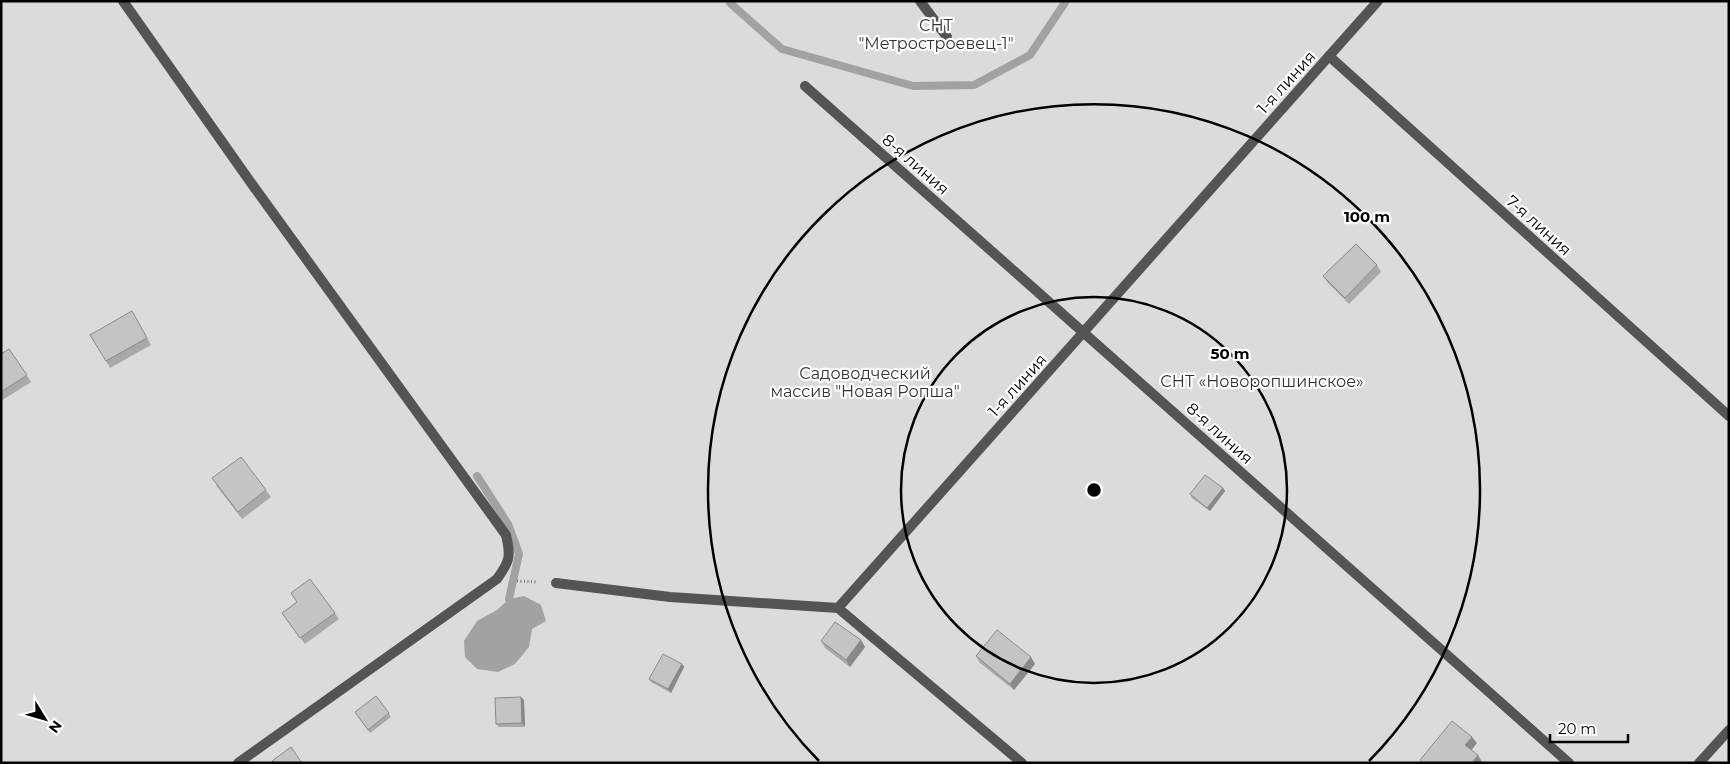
<svg xmlns="http://www.w3.org/2000/svg" width="1730" height="764" font-family="Montserrat,sans-serif">
  <style>
    .green { fill: #dbdbdb }
    .water { fill: #a2a2a2 }
    .lines { fill: none; stroke-linecap: round; stroke-linejoin: round }
    .stream { stroke: #a2a2a2; stroke-width: 8 }
    .path { stroke: #767676; stroke-width: 3; stroke-dasharray: 1 2.5; stroke-linecap: butt }
    .lane { stroke: #545454; stroke-width: 10 }
    .street { stroke: #545454; stroke-width: 10 }
    .wall { fill: #a9a9a9 }
    .shaded-wall { fill: #898989 }
    .building { fill: #c4c4c4; stroke: #898989 }
    .ring { fill: none; stroke: #000; stroke-width: 2.5 }
    .labels { text-anchor: middle; stroke-width: 4.5; stroke-linejoin: round; paint-order: stroke }
    .park-label { font-size: 16px; fill: #323232; stroke: #fff }
    .street-label { font-size: 16px; fill: #000; stroke: #fff }
    .centre { fill: #000; stroke: #fff; stroke-width: 2.5 }
    .ring-label { font-size: 15px; text-anchor: middle; font-weight: bold; fill: #000; stroke: #fff; stroke-width: 4.5; stroke-linejoin: round; paint-order: stroke }
  </style>
  <rect width="100%" height="100%" fill="#fff"/>
  <!-- green -->
  <rect class="green" x="1" y="1" width="1728" height="762"/>
  <!-- water -->
  <polygon class="water" points="524,596 541,605 546,621 532,629 529,647 515,664 498,672 477,669 465,657 464,641 477,621 497,610 509,599"/>
  <g class="lines">
    <!-- stream -->
    <g class="stream">
      <polyline points="730,3 782,49 913,86 974,85 1030,55 1066,1"/>
      <polyline points="477,476 508,524 519,554 509,599"/>
    </g>
    <!-- path -->
    <polyline class="path" points="517,581 538,582"/>
    <!-- lane -->
    <polyline class="lane" points="805,86 1084,333"/>
    <!-- street -->
    <g class="street">
      <path d="M123,1L254,187L506,535C511,556 510,561 497,579L238,763"/>
      <polyline points="920,1 947,37"/>
      <polyline points="1329,56 1729,416"/>
      <polyline points="1084,333 1569,763"/>
      <polyline points="556,583 670,597 838,608"/>
      <polyline points="838,608 1378,1"/>
      <polyline points="838,608 1022,763"/>
      <polyline points="1699,763 1729,730"/>
    </g>
  </g>
  <!-- wall -->
  <g class="wall">
    <polygon points="1377,265 1381,272 1349,304 1328,283 1323,276"/>
    <polygon points="136,318 151,345 110,368 106,361"/>
    <polygon points="9,349 31,382 1,401 1,354"/>
    <polygon points="241,457 271,497 242,519 216,485"/>
    <polygon points="1223,488 1225,491 1210,511 1192,498 1190,494"/>
    <polygon points="310,579 339,619 305,644 282,613 297,602"/>
    <polygon points="861,640 865,647 850,667 825,648 821,641"/>
    <polygon points="976,656 1035,664 1014,690 980,663"/>
    <polygon points="682,664 684,667 671,693 651,682 649,679"/>
    <polygon points="376,696 391,717 370,733 355,712"/>
    <polygon points="524,700 525,727 499,727 496,724"/>
  </g>
  <!-- shaded-wall -->
  <g class="shaded-wall">
    <polygon points="1223,488 1225,491 1210,511 1207,508"/>
    <polygon points="861,640 865,647 850,667 846,660"/>
    <polygon points="1031,657 1035,664 1014,690 1010,684"/>
    <polygon points="682,664 684,667 671,693 668,689"/>
    <polygon points="521,697 524,700 525,727 522,723"/>
    <polygon points="1472,737 1477,743 1470,752 1465,745"/>
    <polygon points="1478,755 1482,762 1481,763 1472,763"/>
  </g>
  <!-- building -->
  <g class="building">
    <polygon points="1356,244 1377,265 1345,298 1323,276"/>
    <polygon points="132,311 147,338 106,361 90,335"/>
    <polygon points="9,349 27,375 1,392 1,354"/>
    <polygon points="241,457 266,490 238,512 212,478"/>
    <polygon points="1205,475 1223,488 1207,508 1190,494"/>
    <polygon points="310,579 335,613 300,638 282,613 297,602 291,593"/>
    <polygon points="835,622 861,640 846,660 821,641"/>
    <polygon points="997,630 1031,657 1010,684 976,656"/>
    <polygon points="663,654 682,664 668,689 649,679"/>
    <polygon points="376,696 389,713 368,730 355,712"/>
    <polygon points="521,697 522,723 496,724 495,698"/>
    <polygon points="1452,721 1472,737 1465,745 1478,755 1472,763 1423,763 1420,760"/>
    <polygon points="291,747 302,763 273,763 272,761"/>
  </g>
  <!-- distance rings -->
  <g class="ring">
    <circle cx="1094" cy="490" r="193"/>
    <path d="M819 761A386 386 0 1 1 1369 761"/>
  </g>
  <g class="labels">
    <!-- park labels -->
    <g class="park-label">
      <text x="936" y="31">СНТ<tspan x="936" dy="18">"Метростроевец-1"</tspan></text>
      <text x="865" y="379">Садоводческий<tspan x="865" dy="18">массив "Новая Ропша"</tspan></text>
      <text x="1262" y="387">СНТ «Новоропшинское»</text>
    </g>
    <!-- street labels -->
    <g class="street-label">
      <text transform="translate(1286 82) rotate(-48)" y="6">1-я линия</text>
      <text transform="translate(916 164) rotate(41)" y="6">8-я линия</text>
      <text transform="translate(1539 225) rotate(42)" y="6">7-я линия</text>
      <text transform="translate(1017 385) rotate(-48)" y="6">1-я линия</text>
      <text transform="translate(1220 433) rotate(42)" y="6">8-я линия</text>
    </g>
  </g>
  <circle cx="1094" cy="490" r="8" class="centre"/>
  <g class="ring-label">
    <text x="1367" y="222">100 m</text>
    <text x="1230" y="359">50 m</text>
  </g>
  <!-- border -->
  <rect width="1730" height="764" fill="none" stroke="#000000" stroke-width="5"/>
  <!-- north arrow -->
  <g transform="translate(45 719) rotate(127)" stroke="#ffffff" stroke-width="4" paint-order="stroke">
  <path d="M0-4L9 19L0 12L-9 19Z" fill="#000000"/>
  <text y="-8" font-size="14" font-weight="bold" text-anchor="middle" fill="#000000">N</text>
  </g>
  <!-- scale -->
  <path d="M1550 734v8h78v-8" fill="none" stroke="#000000" stroke-width="2.5"/>
  <text x="1558" y="734" font-size="15" fill="#000000" stroke="#ffffff" stroke-width="4" paint-order="stroke">20 m</text>
</svg>
